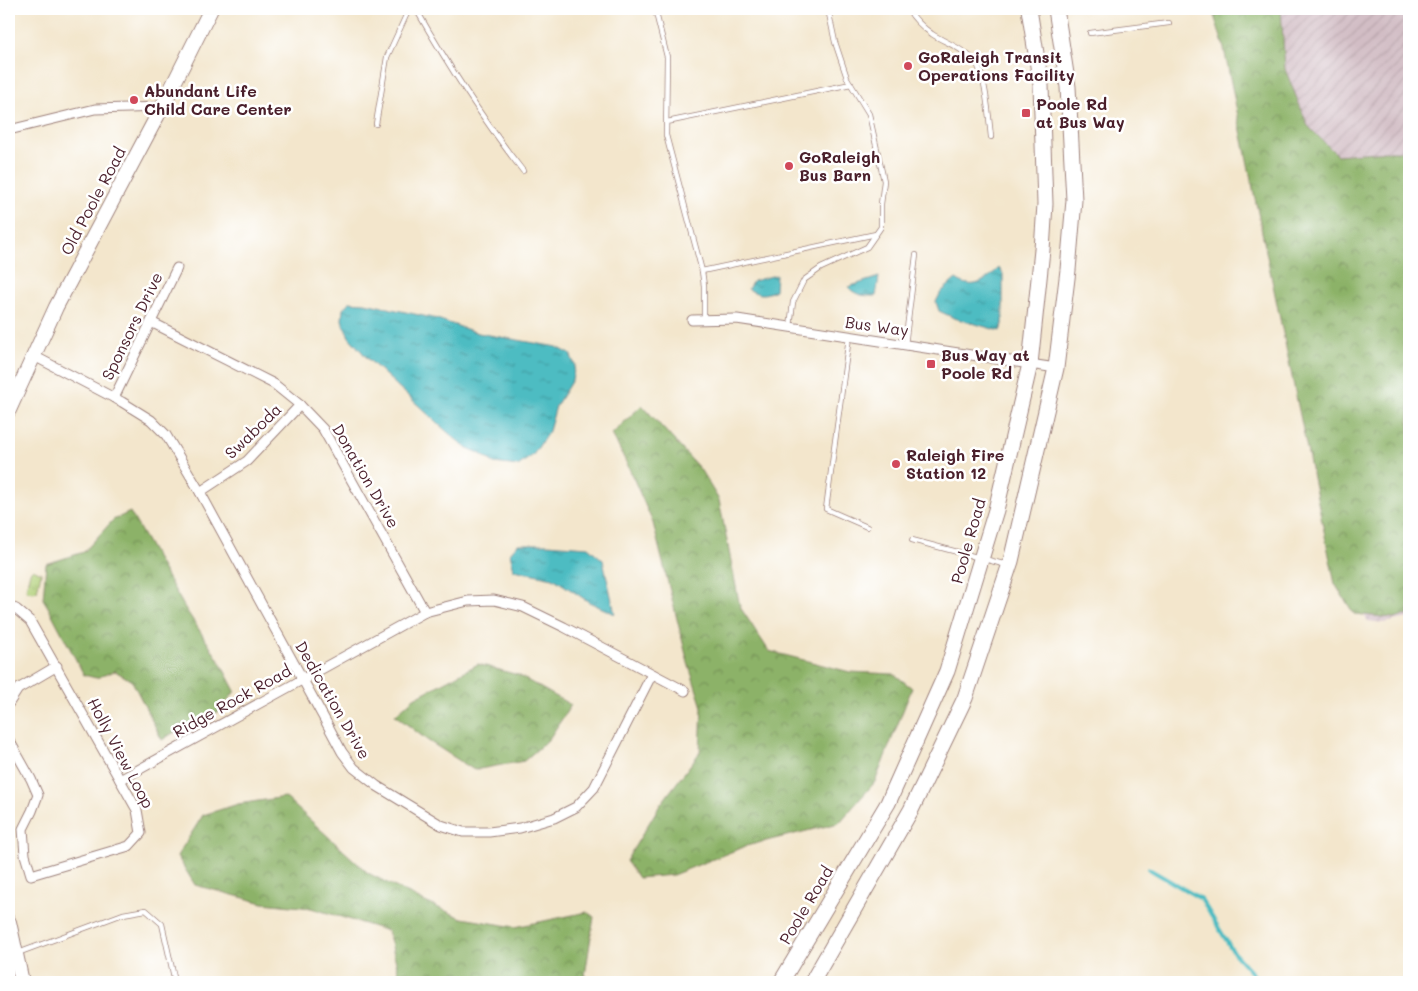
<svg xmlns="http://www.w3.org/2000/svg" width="1418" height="991" font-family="Mali,sans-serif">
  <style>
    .industrial { fill: url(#industrial-furrows) }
    .forest { fill: url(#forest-crowns); stroke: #6b684a }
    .park { fill: url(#park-tufts); stroke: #7d7751 }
    .water { fill: url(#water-ripples); stroke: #4c6e76 }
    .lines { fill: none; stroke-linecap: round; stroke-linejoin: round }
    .stream { stroke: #4dbcc2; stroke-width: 4 }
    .lane-casing { stroke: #9e827c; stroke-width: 6 }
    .street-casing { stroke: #9e827c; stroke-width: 11 }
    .secondary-casing { stroke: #9e827c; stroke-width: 16 }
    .primary-casing { stroke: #9e827c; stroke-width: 17 }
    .lane { stroke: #fff; stroke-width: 4.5 }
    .street { stroke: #fff; stroke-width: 9 }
    .secondary { stroke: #fff; stroke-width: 14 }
    .primary { stroke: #fff; stroke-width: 15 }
    .poi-dot { fill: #d1495b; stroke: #fff; stroke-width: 2 }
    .labels { text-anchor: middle; stroke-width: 5; stroke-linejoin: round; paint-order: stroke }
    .poi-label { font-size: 16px; font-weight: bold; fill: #4a1f2b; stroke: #fff; text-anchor: start }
    .street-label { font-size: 16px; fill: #4a1f2b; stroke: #fff }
  </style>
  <defs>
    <pattern id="industrial-furrows" width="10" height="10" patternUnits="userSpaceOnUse" patternTransform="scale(1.25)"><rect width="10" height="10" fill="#d2bdc5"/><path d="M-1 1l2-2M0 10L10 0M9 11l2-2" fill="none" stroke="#b6a2a9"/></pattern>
    <pattern id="forest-crowns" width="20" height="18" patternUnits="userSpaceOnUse" patternTransform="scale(1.25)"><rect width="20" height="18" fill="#8cb268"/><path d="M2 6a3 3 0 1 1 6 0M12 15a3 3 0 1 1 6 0" fill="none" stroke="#749056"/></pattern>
    <pattern id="park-tufts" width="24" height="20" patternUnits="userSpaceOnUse" patternTransform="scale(1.25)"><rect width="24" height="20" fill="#b0cf77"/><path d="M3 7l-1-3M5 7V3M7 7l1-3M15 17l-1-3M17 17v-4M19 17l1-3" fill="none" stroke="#99b167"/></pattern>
    <pattern id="water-ripples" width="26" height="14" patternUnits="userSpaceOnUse" patternTransform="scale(1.25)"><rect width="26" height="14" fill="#4dbcc2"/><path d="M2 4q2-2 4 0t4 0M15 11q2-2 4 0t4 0" fill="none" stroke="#42989e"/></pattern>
  </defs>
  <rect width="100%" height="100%" fill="#fff"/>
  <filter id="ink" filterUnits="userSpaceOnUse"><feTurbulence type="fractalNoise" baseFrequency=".02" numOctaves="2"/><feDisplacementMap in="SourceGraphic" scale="10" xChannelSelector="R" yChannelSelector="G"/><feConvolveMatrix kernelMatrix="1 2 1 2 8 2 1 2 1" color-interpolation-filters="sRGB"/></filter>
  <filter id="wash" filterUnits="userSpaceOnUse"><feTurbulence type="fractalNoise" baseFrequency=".0096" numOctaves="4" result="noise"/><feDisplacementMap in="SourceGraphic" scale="20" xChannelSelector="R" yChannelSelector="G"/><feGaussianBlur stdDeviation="1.12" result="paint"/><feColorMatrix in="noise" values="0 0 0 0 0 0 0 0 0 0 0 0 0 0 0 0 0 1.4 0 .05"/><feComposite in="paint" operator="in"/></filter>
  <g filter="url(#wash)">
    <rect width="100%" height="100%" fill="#f3e6cc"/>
    <!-- industrial -->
    <polygon class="industrial" points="1235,9 1409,9 1409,618 1384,623 1368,621 1360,610"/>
    <!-- forest -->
    <g class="forest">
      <polygon points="1212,9 1281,9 1285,69 1308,126 1337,155 1390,151 1409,151 1409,615 1393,618 1354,614 1335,584 1223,44"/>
      <polygon points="642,405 700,469 719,500 740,607 769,651 850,672 894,674 912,688 875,782 839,823 746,846 673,875 638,878 626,861 660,805 700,752 702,707 688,663 653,523 628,466 612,434"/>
      <polygon points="130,512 185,608 220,662 235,691 220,711 173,733 162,740 132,681 115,671 96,678 84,675 48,607 43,599 46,564 84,552 113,520"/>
      <polygon points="478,664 518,675 571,705 549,739 524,761 474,770 427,740 395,715 414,698"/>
      <polygon points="285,797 368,873 425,902 462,918 515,927 587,912 594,917 584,982 401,982 388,931 311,908 263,903 195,885 177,856 203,815 238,804"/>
    </g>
    <!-- park -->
    <polygon class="park" points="33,569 41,573 37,591 33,592 27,591 26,589 30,572"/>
    <!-- water -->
    <g class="water">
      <path d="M999,268L1003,274V323L1000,331L954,318L939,311L936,302L941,292L956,279C974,291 985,281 999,268Z"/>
      <path d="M776,275L775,290C764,296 759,295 748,289L753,281Z"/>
      <path d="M879,277L876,296C865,296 856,296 848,287Z"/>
      <polygon points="349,302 365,303 437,319 478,333 557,347 570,354 575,365 572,380 556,406 549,431 533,455 518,466 494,463 479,453 465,447 445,430 368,359 349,337 342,320 343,309"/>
      <polygon points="518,544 547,544 588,547 603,560 615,614 589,602 553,578 514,570 510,553"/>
    </g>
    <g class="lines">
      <!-- stream -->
      <polyline class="stream" points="1149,869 1201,899 1234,953 1260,982"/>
    </g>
  </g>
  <g filter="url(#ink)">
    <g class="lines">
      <defs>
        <g id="lane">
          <path d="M416,9C448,65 483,120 523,171"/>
          <polyline points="655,9 667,57 666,135 702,271 704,286 704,320"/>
          <path d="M908,9C914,19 922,27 932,34C946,43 963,48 975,61C986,75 989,119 991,137"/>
          <polyline points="1090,33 1169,23"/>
          <polyline points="667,122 851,84"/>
          <polyline points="376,124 387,57 409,9"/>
          <polyline points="702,271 876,234"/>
          <polyline points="790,327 793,302 804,280 821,268 867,247 881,227 881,204 884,181 869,114 847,78 835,42 828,9"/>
          <polyline points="849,337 826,509 867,527"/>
          <polyline points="905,345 916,255"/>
          <polyline points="912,540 1007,565"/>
          <polyline points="18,953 123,914 146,910 162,924 175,982"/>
        </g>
        <g id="street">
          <polyline points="9,130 95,109 162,107"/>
          <polyline points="692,320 737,319 1056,368"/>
          <polyline points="151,322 274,384 300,405 323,429 425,612"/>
          <polyline points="34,356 122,402 151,420 166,435 200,492 326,722 342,752 354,768 377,786 441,825 463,832 489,832 520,828 554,818 576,807 594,788 652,674"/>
          <polyline points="114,398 177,268"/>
          <polyline points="200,492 247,461 300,405"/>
          <polyline points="9,606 16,609 30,621 137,810 141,833 129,846 31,875 25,855 23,829 32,811 38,795 31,779 9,740"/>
          <polyline points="9,703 18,689 57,666"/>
          <polyline points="120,780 425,612 468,601 494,600 523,607 564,627 685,691"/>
        </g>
        <g id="secondary">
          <polyline points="9,410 56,307 162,107 211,9"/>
          <polyline points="9,922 22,982"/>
        </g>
        <g id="primary">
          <polyline points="781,982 888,803 947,671 996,510 1030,364 1042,250 1045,204 1041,85 1029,9"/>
          <polyline points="812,982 911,810 965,698 1011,561 1056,368 1068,270 1074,200 1068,87 1056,9"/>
        </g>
      </defs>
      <!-- lane casing -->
      <use href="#lane" class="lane-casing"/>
      <!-- street casing -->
      <use href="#street" class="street-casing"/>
      <!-- secondary casing -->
      <use href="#secondary" class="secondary-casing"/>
      <!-- primary casing -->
      <use href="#primary" class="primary-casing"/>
      <!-- lane -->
      <use href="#lane" class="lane"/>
      <!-- street -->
      <use href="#street" class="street"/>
      <!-- secondary -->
      <use href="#secondary" class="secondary"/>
      <!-- primary -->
      <use href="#primary" class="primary"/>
    </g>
  </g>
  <!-- markers -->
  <g class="poi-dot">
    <circle cx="908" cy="66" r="5"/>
    <circle cx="134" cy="100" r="5"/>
    <rect x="1021" y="108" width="10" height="10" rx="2.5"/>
    <circle cx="789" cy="166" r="5"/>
    <rect x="926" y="359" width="10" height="10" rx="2.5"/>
    <circle cx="896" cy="464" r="5"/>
  </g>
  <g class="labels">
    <!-- poi labels -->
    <g class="poi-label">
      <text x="918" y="63">GoRaleigh Transit<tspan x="918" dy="18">Operations Facility</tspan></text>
      <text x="144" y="97">Abundant Life<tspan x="144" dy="18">Child Care Center</tspan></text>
      <text x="1036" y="110">Poole Rd<tspan x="1036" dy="18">at Bus Way</tspan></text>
      <text x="799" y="163">GoRaleigh<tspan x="799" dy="18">Bus Barn</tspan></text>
      <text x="941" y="361">Bus Way at<tspan x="941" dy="18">Poole Rd</tspan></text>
      <text x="906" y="461">Raleigh Fire<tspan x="906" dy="18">Station 12</tspan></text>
    </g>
    <!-- street labels -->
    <g class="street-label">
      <text transform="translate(93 201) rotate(-62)" y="6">Old Poole Road</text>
      <text transform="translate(132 326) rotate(-64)" y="6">Sponsors Drive</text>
      <text transform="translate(877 326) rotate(8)" y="6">Bus Way</text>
      <text transform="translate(253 431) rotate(-44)" y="6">Swaboda</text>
      <text transform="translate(366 476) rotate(60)" y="6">Donation Drive</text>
      <text transform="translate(968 541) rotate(-74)" y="6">Poole Road</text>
      <text transform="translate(333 700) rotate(60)" y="6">Dedication Drive</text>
      <text transform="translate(232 701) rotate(-29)" y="6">Ridge Rock Road</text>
      <text transform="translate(121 753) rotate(62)" y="6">Holly View Loop</text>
      <text transform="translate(806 905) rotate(-59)" y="6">Poole Road</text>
    </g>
  </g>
  <!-- margin -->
  <rect width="1418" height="991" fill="none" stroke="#fff" stroke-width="30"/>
</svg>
